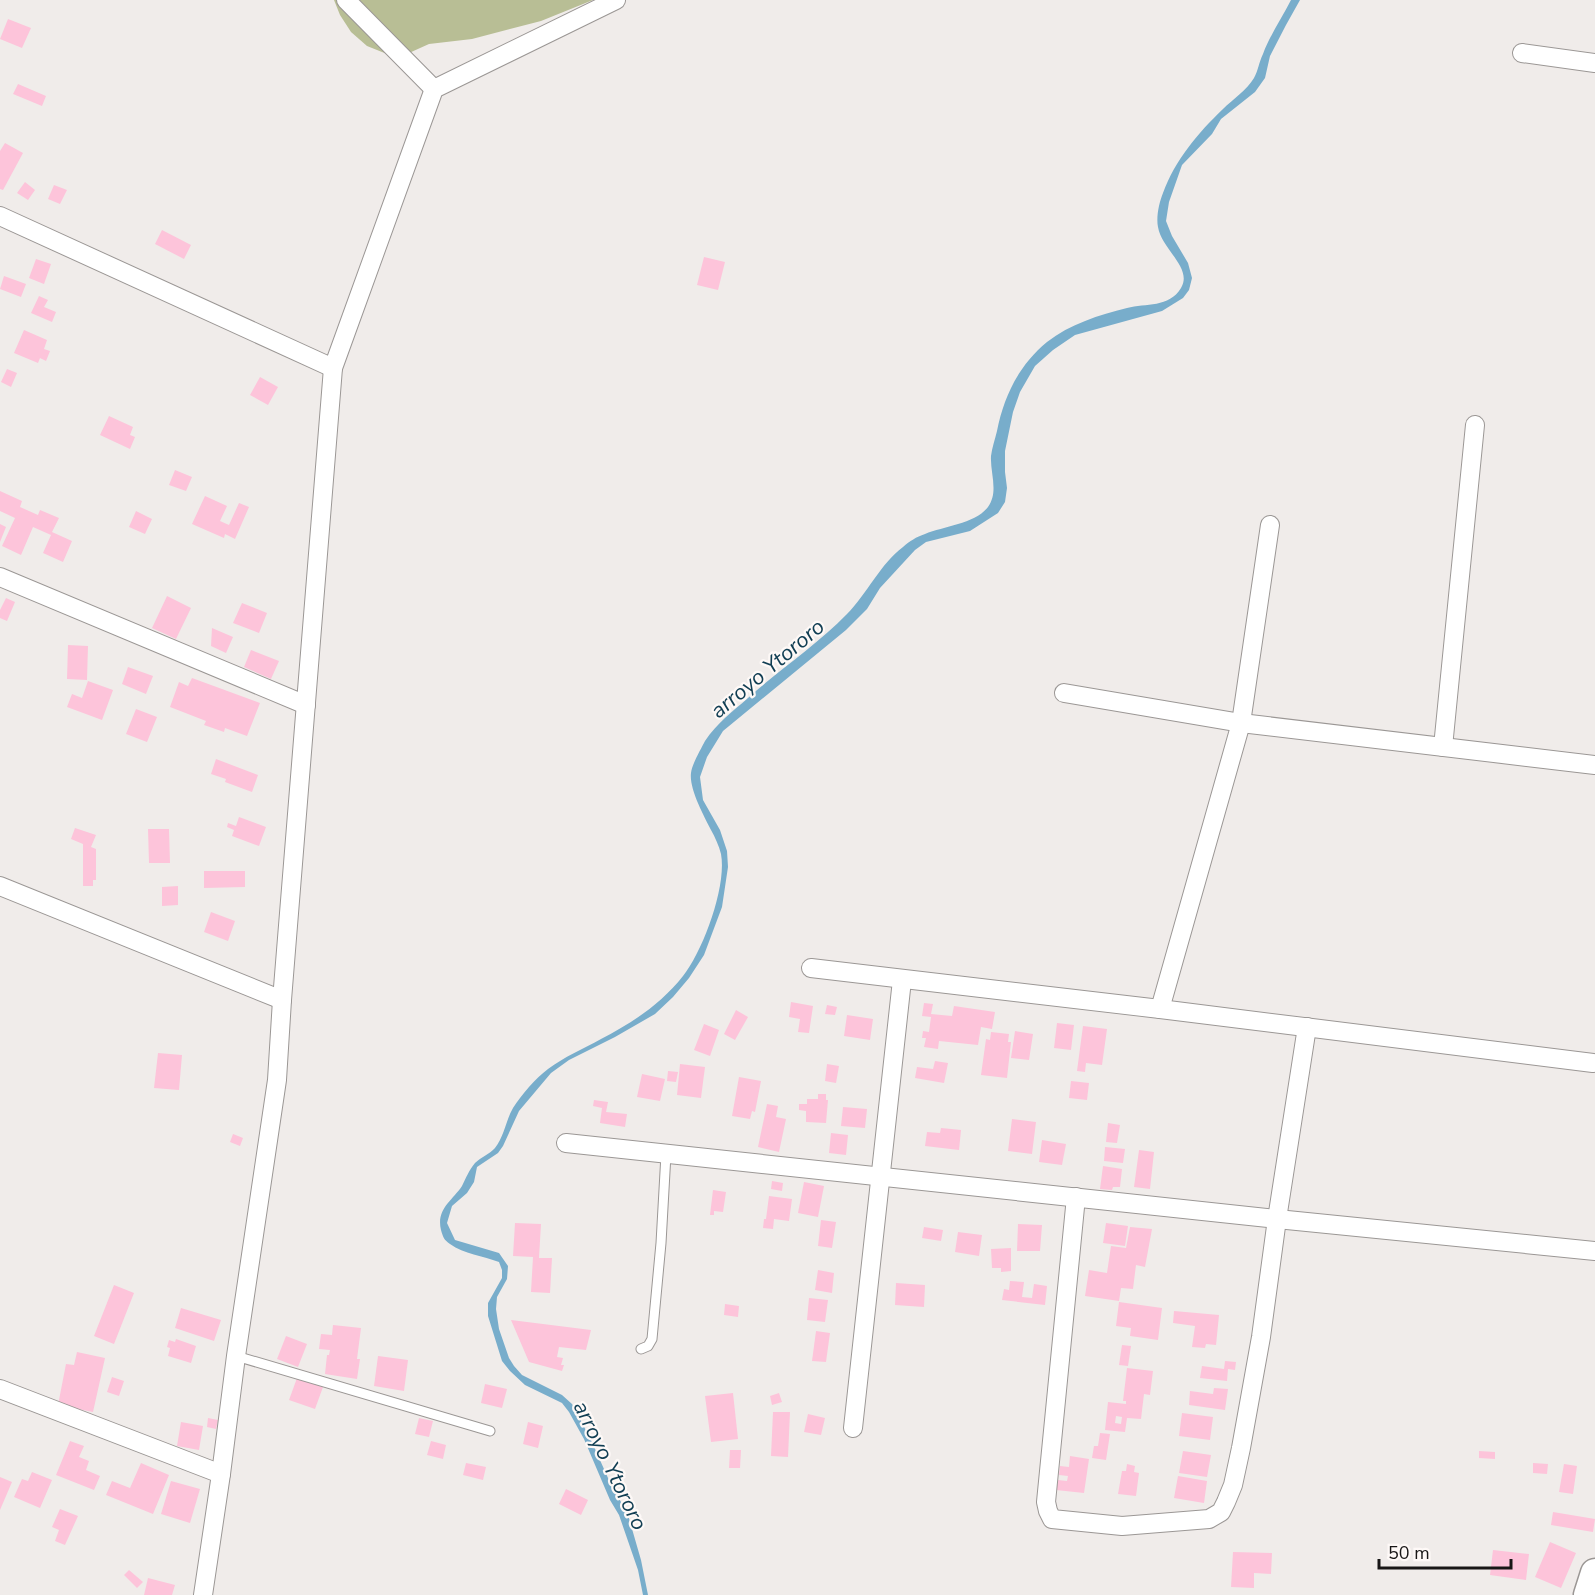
<svg xmlns="http://www.w3.org/2000/svg" width="1595" height="1595" font-family="'Nunito Sans',sans-serif">
  <style>
    .green { fill: #b8be95 }
    .water { fill: #78adcb }
    .building { fill: #fdc4da; fill-rule: evenodd }
    .lines { fill: none; stroke-linecap: round; stroke-linejoin: round }
    .service-casing { stroke: #9b9795; stroke-width: 11 }
    .minor-casing { stroke: #9b9795; stroke-width: 20 }
    .primary-casing { stroke: #9b9795; stroke-width: 31 }
    .service { stroke: #fff; stroke-width: 9 }
    .minor { stroke: #fff; stroke-width: 18 }
    .primary { stroke: #fff; stroke-width: 28 }
    .labels { text-anchor: middle; stroke-width: 4.5; stroke-linejoin: round; paint-order: stroke }
    .water-label { font-size: 22px; font-style: italic; fill: #113e53; stroke: #fef9f7 }
  </style>
  <rect width="100%" height="100%" fill="#f0ecea"/>
  <!-- green -->
  <polygon class="green" points="334,0 593,0 541,21 472,39 429,44 409,53 387,54 367,46 351,32 340,15"/>
  <!-- water -->
  <path class="water" d="M1291,0H1300L1286,25L1270,56L1265,78L1255,92L1221,119L1212,134L1182,165L1169,202L1166,221L1172,236L1188,263L1192,278L1189,290L1183,298L1162,311L1075,335L1053,350L1035,366L1020,392L1013,412L1005,451V472L1007,488L1005,502L998,513L970,531L926,542L915,550L880,588L867,609L846,630L723,731L707,757L700,777L703,800L720,830L727,851L728,867L722,907L704,955L689,978L673,997L655,1014L615,1037L569,1060L551,1073L519,1111L503,1146L498,1153L477,1167L474,1182L467,1193L452,1206L447,1223L455,1240L499,1253L508,1266L507,1279L497,1297L496,1309L499,1329L509,1358L514,1366L522,1375L562,1395L572,1404L591,1440L608,1478L628,1515L641,1560L648,1595H643L638,1570L619,1515L610,1500L584,1439L569,1412L562,1403L525,1385L510,1371L502,1361L488,1316V1303L502,1278V1270L499,1262C483,1256 464,1254 450,1244C444,1240 443,1237 441,1230C436,1209 452,1201 462,1186C466,1178 469,1170 475,1163C481,1157 490,1154 495,1148C504,1137 506,1120 513,1108C522,1094 535,1079 548,1069C564,1057 583,1049 601,1039C632,1023 661,1004 683,976C703,951 727,886 721,854C719,846 715,837 711,830C704,816 689,789 691,773C692,764 701,749 705,741C717,723 732,712 748,698C780,669 817,645 847,614C867,594 881,563 903,547C910,541 916,537 925,534C944,526 975,524 988,507C999,492 990,473 991,456C992,448 995,439 997,431C1004,396 1019,365 1047,342C1070,324 1099,315 1127,308C1146,303 1169,308 1181,288C1193,268 1162,250 1158,227C1156,217 1159,203 1163,193C1175,160 1198,133 1223,109C1233,99 1247,90 1254,78C1258,71 1259,62 1263,54C1270,35 1282,18 1291,0Z"/>
  <!-- building -->
  <g class="building">
    <polygon points="8,19 31,28 22,48 0,39"/>
    <polygon points="18,84 46,96 42,106 13,94"/>
    <polygon points="5,143 23,153 3,190 0,189 0,151"/>
    <polygon points="25,182 35,190 28,200 17,193"/>
    <polygon points="54,185 67,190 60,204 48,199"/>
    <polygon points="162,230 191,245 184,259 155,244"/>
    <polygon points="704,257 725,262 718,290 697,285"/>
    <polygon points="36,259 51,264 44,284 29,278"/>
    <polygon points="4,276 26,284 21,297 0,289"/>
    <polygon points="39,296 48,300 44,307 56,312 52,322 31,313"/>
    <polygon points="24,330 47,340 44,349 50,351 46,361 40,358 38,363 14,353"/>
    <polygon points="7,369 17,373 11,387 1,382"/>
    <polygon points="260,377 278,387 268,405 250,395"/>
    <polygon points="109,416 133,427 130,435 135,437 130,449 100,435"/>
    <polygon points="175,470 192,477 186,491 169,485"/>
    <polygon points="0,491 22,501 20,507 38,515 40,510 59,518 52,532 72,541 63,562 43,553 51,535 33,527 21,555 2,546 15,518 0,511"/>
    <polygon points="205,496 227,506 220,521 229,525 239,503 249,507 235,539 225,534 224,538 192,524"/>
    <polygon points="136,511 152,519 145,534 129,527"/>
    <polygon points="0,524 6,527 0,542"/>
    <polygon points="167,596 191,608 176,639 152,628"/>
    <polygon points="6,598 15,602 7,621 0,618 0,610"/>
    <polygon points="242,603 267,613 259,633 233,623"/>
    <polygon points="212,628 233,637 226,653 211,646"/>
    <polygon points="68,645 88,646 87,680 67,679"/>
    <polygon points="251,650 279,661 271,679 244,667"/>
    <polygon points="128,667 153,676 146,694 122,684"/>
    <polygon points="192,678 260,703 247,736 225,728 224,732 204,725 206,721 170,707 179,682 188,686"/>
    <polygon points="88,681 113,690 102,720 67,707 72,694 82,698"/>
    <polygon points="136,709 157,717 147,742 126,734"/>
    <polygon points="216,759 258,775 252,792 225,782 226,779 211,774"/>
    <polygon points="239,817 266,827 259,846 232,836 234,830 227,827 228,823 236,826"/>
    <polygon points="75,828 96,835 91,847 96,849 96,880 93,880 93,886 83,886 83,844 71,839"/>
    <polygon points="148,829 169,829 170,863 149,863"/>
    <polygon points="204,871 245,871 245,887 204,888"/>
    <polygon points="178,886 178,905 162,906 162,887"/>
    <polygon points="211,912 235,921 228,941 204,932"/>
    <polygon points="791,1002 813,1006 809,1033 798,1032 800,1019 789,1017"/>
    <polygon points="924,1003 933,1004 931,1014 952,1016 954,1006 995,1012 992,1029 981,1027 978,1045 939,1041 938,1049 924,1047 926,1038 922,1038 923,1031 929,1032 931,1017 922,1016"/>
    <polygon points="827,1005 837,1007 835,1015 825,1014"/>
    <polygon points="736,1010 748,1017 735,1040 724,1034"/>
    <polygon points="847,1015 873,1019 870,1040 844,1036"/>
    <polygon points="1057,1023 1074,1025 1071,1050 1054,1048"/>
    <polygon points="704,1024 719,1030 710,1056 694,1050"/>
    <polygon points="1083,1026 1107,1029 1102,1065 1086,1063 1085,1072 1077,1071"/>
    <polygon points="1015,1031 1033,1034 1029,1060 1011,1058"/>
    <polygon points="991,1032 1009,1034 1008,1042 1011,1042 1007,1078 981,1075 986,1039 990,1040"/>
    <polygon points="158,1053 182,1055 179,1090 154,1088"/>
    <polygon points="935,1061 948,1063 944,1083 915,1078 917,1067 933,1069"/>
    <polygon points="680,1064 705,1067 701,1098 677,1095"/>
    <polygon points="827,1064 839,1066 836,1083 825,1081"/>
    <polygon points="668,1071 678,1072 676,1082 667,1081"/>
    <polygon points="642,1074 665,1079 660,1101 637,1097"/>
    <polygon points="739,1077 761,1081 755,1112 752,1111 750,1119 732,1116"/>
    <polygon points="1071,1081 1089,1083 1087,1100 1069,1098"/>
    <polygon points="818,1094 826,1094 826,1100 828,1100 826,1123 806,1122 806,1111 799,1110 799,1104 807,1104 807,1099 818,1099"/>
    <polygon points="594,1100 608,1102 606,1112 627,1114 625,1127 600,1123 602,1108 593,1106"/>
    <polygon points="767,1104 778,1106 776,1117 786,1119 779,1152 758,1147"/>
    <polygon points="843,1107 867,1109 865,1128 841,1126"/>
    <polygon points="1012,1119 1036,1122 1032,1154 1008,1151"/>
    <polygon points="1108,1123 1120,1125 1117,1143 1106,1142"/>
    <polygon points="941,1128 961,1130 959,1150 925,1146 927,1132 940,1133"/>
    <polygon points="831,1133 848,1135 846,1155 829,1153"/>
    <polygon points="233,1134 243,1138 240,1146 230,1142"/>
    <polygon points="1042,1140 1066,1144 1062,1165 1039,1162"/>
    <polygon points="1105,1147 1125,1149 1123,1163 1104,1161"/>
    <polygon points="1139,1150 1154,1152 1150,1189 1134,1187"/>
    <polygon points="1103,1166 1122,1169 1120,1187 1113,1187 1112,1190 1100,1189"/>
    <polygon points="772,1181 783,1183 782,1191 771,1189"/>
    <polygon points="804,1182 824,1186 818,1217 798,1213"/>
    <polygon points="713,1190 726,1192 723,1212 714,1211 714,1215 710,1215"/>
    <polygon points="769,1196 792,1199 789,1221 774,1219 773,1229 763,1228 764,1219 766,1219"/>
    <polygon points="821,1220 836,1222 832,1248 818,1246"/>
    <polygon points="515,1223 541,1224 539,1258 552,1258 550,1293 531,1292 533,1257 513,1256"/>
    <polygon points="1106,1223 1128,1226 1125,1246 1103,1243"/>
    <polygon points="1018,1224 1042,1225 1040,1251 1017,1251"/>
    <polygon points="924,1227 943,1230 941,1241 922,1238"/>
    <polygon points="1130,1227 1152,1229 1145,1267 1136,1265 1133,1289 1121,1288 1119,1301 1085,1296 1089,1270 1107,1273 1111,1246 1126,1248"/>
    <polygon points="958,1232 982,1235 979,1256 955,1252"/>
    <polygon points="1011,1248 1011,1271 1001,1272 1001,1268 992,1268 991,1249"/>
    <polygon points="818,1270 834,1273 832,1293 815,1290"/>
    <polygon points="1010,1281 1024,1282 1022,1297 1032,1298 1034,1284 1047,1286 1045,1305 1002,1300 1004,1289 1009,1290"/>
    <polygon points="896,1283 925,1285 924,1307 895,1305"/>
    <polygon points="114,1285 134,1293 114,1344 94,1336"/>
    <polygon points="809,1298 828,1300 825,1322 807,1320"/>
    <polygon points="1119,1302 1162,1308 1158,1340 1130,1336 1131,1328 1116,1326"/>
    <polygon points="725,1304 739,1306 738,1317 724,1315"/>
    <polygon points="181,1308 221,1320 214,1341 175,1328"/>
    <polygon points="1174,1311 1219,1315 1216,1345 1206,1344 1205,1348 1192,1347 1195,1326 1173,1323"/>
    <polygon points="511,1320 591,1330 586,1350 559,1347 557,1357 563,1358 561,1365 564,1365 562,1371 529,1362"/>
    <polygon points="333,1325 361,1328 357,1359 360,1359 357,1379 325,1374 327,1355 329,1355 330,1350 319,1349 321,1334 332,1335"/>
    <polygon points="816,1331 830,1333 826,1362 812,1361"/>
    <polygon points="286,1336 307,1344 298,1367 277,1359"/>
    <polygon points="176,1339 196,1346 191,1363 168,1356 170,1348 167,1347 169,1340 175,1342"/>
    <polygon points="1122,1345 1131,1346 1128,1366 1119,1365"/>
    <polygon points="77,1352 105,1358 93,1412 58,1405 66,1364 74,1365"/>
    <polygon points="378,1356 408,1360 404,1391 374,1386"/>
    <polygon points="1225,1361 1236,1362 1235,1370 1228,1369 1227,1381 1200,1378 1202,1366 1224,1369"/>
    <path d="M1127,1368L1153,1371L1150,1395L1144,1394L1141,1419L1127,1418L1125,1432L1105,1430L1108,1402L1126,1404V1401H1123ZM1116,1416L1122,1417L1121,1424L1115,1423Z"/>
    <polygon points="112,1377 124,1381 119,1396 107,1392"/>
    <polygon points="297,1378 323,1387 315,1409 289,1400"/>
    <polygon points="485,1384 507,1389 502,1408 481,1403"/>
    <polygon points="1214,1388 1228,1389 1225,1410 1189,1405 1190,1391 1213,1394"/>
    <polygon points="733,1393 738,1439 711,1442 705,1396"/>
    <polygon points="779,1393 782,1402 772,1405 770,1396"/>
    <polygon points="773,1412 790,1412 788,1457 771,1456"/>
    <polygon points="1182,1413 1213,1417 1210,1440 1179,1436"/>
    <polygon points="808,1414 825,1418 821,1435 804,1432"/>
    <polygon points="208,1418 218,1420 216,1429 207,1427"/>
    <polygon points="419,1418 433,1421 429,1437 415,1434"/>
    <polygon points="181,1422 203,1426 199,1450 177,1446"/>
    <polygon points="528,1422 543,1426 538,1448 523,1444"/>
    <polygon points="1100,1433 1110,1434 1106,1460 1092,1458 1094,1446 1098,1446"/>
    <polygon points="70,1441 84,1446 79,1457 89,1461 86,1470 100,1476 94,1490 56,1475"/>
    <polygon points="431,1441 446,1445 443,1459 427,1455"/>
    <polygon points="730,1450 741,1450 740,1468 729,1468"/>
    <polygon points="1183,1451 1211,1455 1207,1477 1179,1473"/>
    <polygon points="1479,1451 1495,1452 1495,1459 1479,1458"/>
    <polygon points="1070,1456 1089,1459 1084,1493 1056,1490 1058,1480 1067,1481 1068,1476 1059,1475 1060,1466 1069,1467"/>
    <polygon points="141,1463 169,1475 153,1514 106,1495 112,1481 130,1488"/>
    <polygon points="466,1463 486,1467 483,1480 463,1475"/>
    <polygon points="1533,1463 1548,1464 1547,1474 1533,1473"/>
    <polygon points="1127,1464 1135,1466 1134,1472 1139,1473 1136,1496 1118,1494 1122,1471 1126,1471"/>
    <polygon points="1564,1464 1577,1466 1573,1494 1559,1492"/>
    <polygon points="32,1472 52,1480 40,1508 14,1497 22,1479 28,1481"/>
    <polygon points="1178,1476 1207,1481 1204,1503 1174,1498"/>
    <polygon points="0,1477 12,1482 0,1510"/>
    <polygon points="171,1481 200,1489 190,1523 161,1514"/>
    <polygon points="566,1489 588,1500 581,1515 559,1504"/>
    <polygon points="60,1509 78,1516 65,1545 55,1541 59,1530 52,1527"/>
    <polygon points="1553,1512 1595,1519 1593,1532 1551,1525"/>
    <polygon points="1550,1542 1576,1553 1561,1588 1535,1577"/>
    <polygon points="1493,1550 1529,1554 1526,1580 1490,1575"/>
    <polygon points="1233,1552 1272,1553 1271,1574 1254,1573 1254,1588 1231,1587"/>
    <polygon points="129,1570 143,1582 137,1588 124,1575"/>
    <polygon points="148,1578 175,1585 172,1595 144,1595"/>
  </g>
  <g class="lines">
    <defs>
      <g id="service">
        <polyline points="641,1349 648,1346 652,1339 661,1243 666,1154"/>
        <polyline points="236,1356 490,1431"/>
      </g>
      <g id="minor">
        <polyline points="346,0 434,89"/>
        <polyline points="1522,53 1595,63"/>
        <polyline points="0,216 333,368"/>
        <polyline points="0,577 306,705"/>
        <polyline points="1064,693 1241,723 1595,765"/>
        <polyline points="1443,747 1475,425"/>
        <polyline points="0,886 282,1000"/>
        <polyline points="811,968 1160,1009 1593,1063"/>
        <polyline points="1160,1009 1241,723 1270,525"/>
        <polyline points="566,1143 1277,1219 1595,1251"/>
        <polyline points="1076,1197 1046,1502 1048,1511 1052,1519 1122,1526 1209,1519 1221,1512 1226,1502 1233,1485 1241,1448 1261,1337 1277,1219 1307,1027"/>
        <polyline points="0,1389 221,1474"/>
        <polyline points="853,1428 902,980"/>
        <polyline points="203,1595 221,1474 236,1356 277,1080 282,1000 333,368 434,89 616,0"/>
      </g>
      <polyline id="primary" points="1588,1595 1595,1573"/>
    </defs>
    <!-- service casing -->
    <use href="#service" class="service-casing"/>
    <!-- minor casing -->
    <use href="#minor" class="minor-casing"/>
    <!-- primary casing -->
    <use href="#primary" class="primary-casing"/>
    <!-- service -->
    <use href="#service" class="service"/>
    <!-- minor -->
    <use href="#minor" class="minor"/>
    <!-- primary -->
    <use href="#primary" class="primary"/>
  </g>
  <g class="labels">
    <!-- water labels -->
    <g class="water-label">
      <text transform="translate(767 668) rotate(-40)" y="8">arroyo Ytororo</text>
      <text transform="translate(611 1465) rotate(64)" y="8">arroyo Ytororo</text>
    </g>
  </g>
  <!-- scale -->
  <path d="M1379 1559v9h132v-9" fill="none" stroke="#181616" stroke-width="3"/>
  <text x="1388" y="1559" font-size="18" fill="#181616" stroke="#fef9f7" stroke-width="4.5" paint-order="stroke">50 m</text>
</svg>
